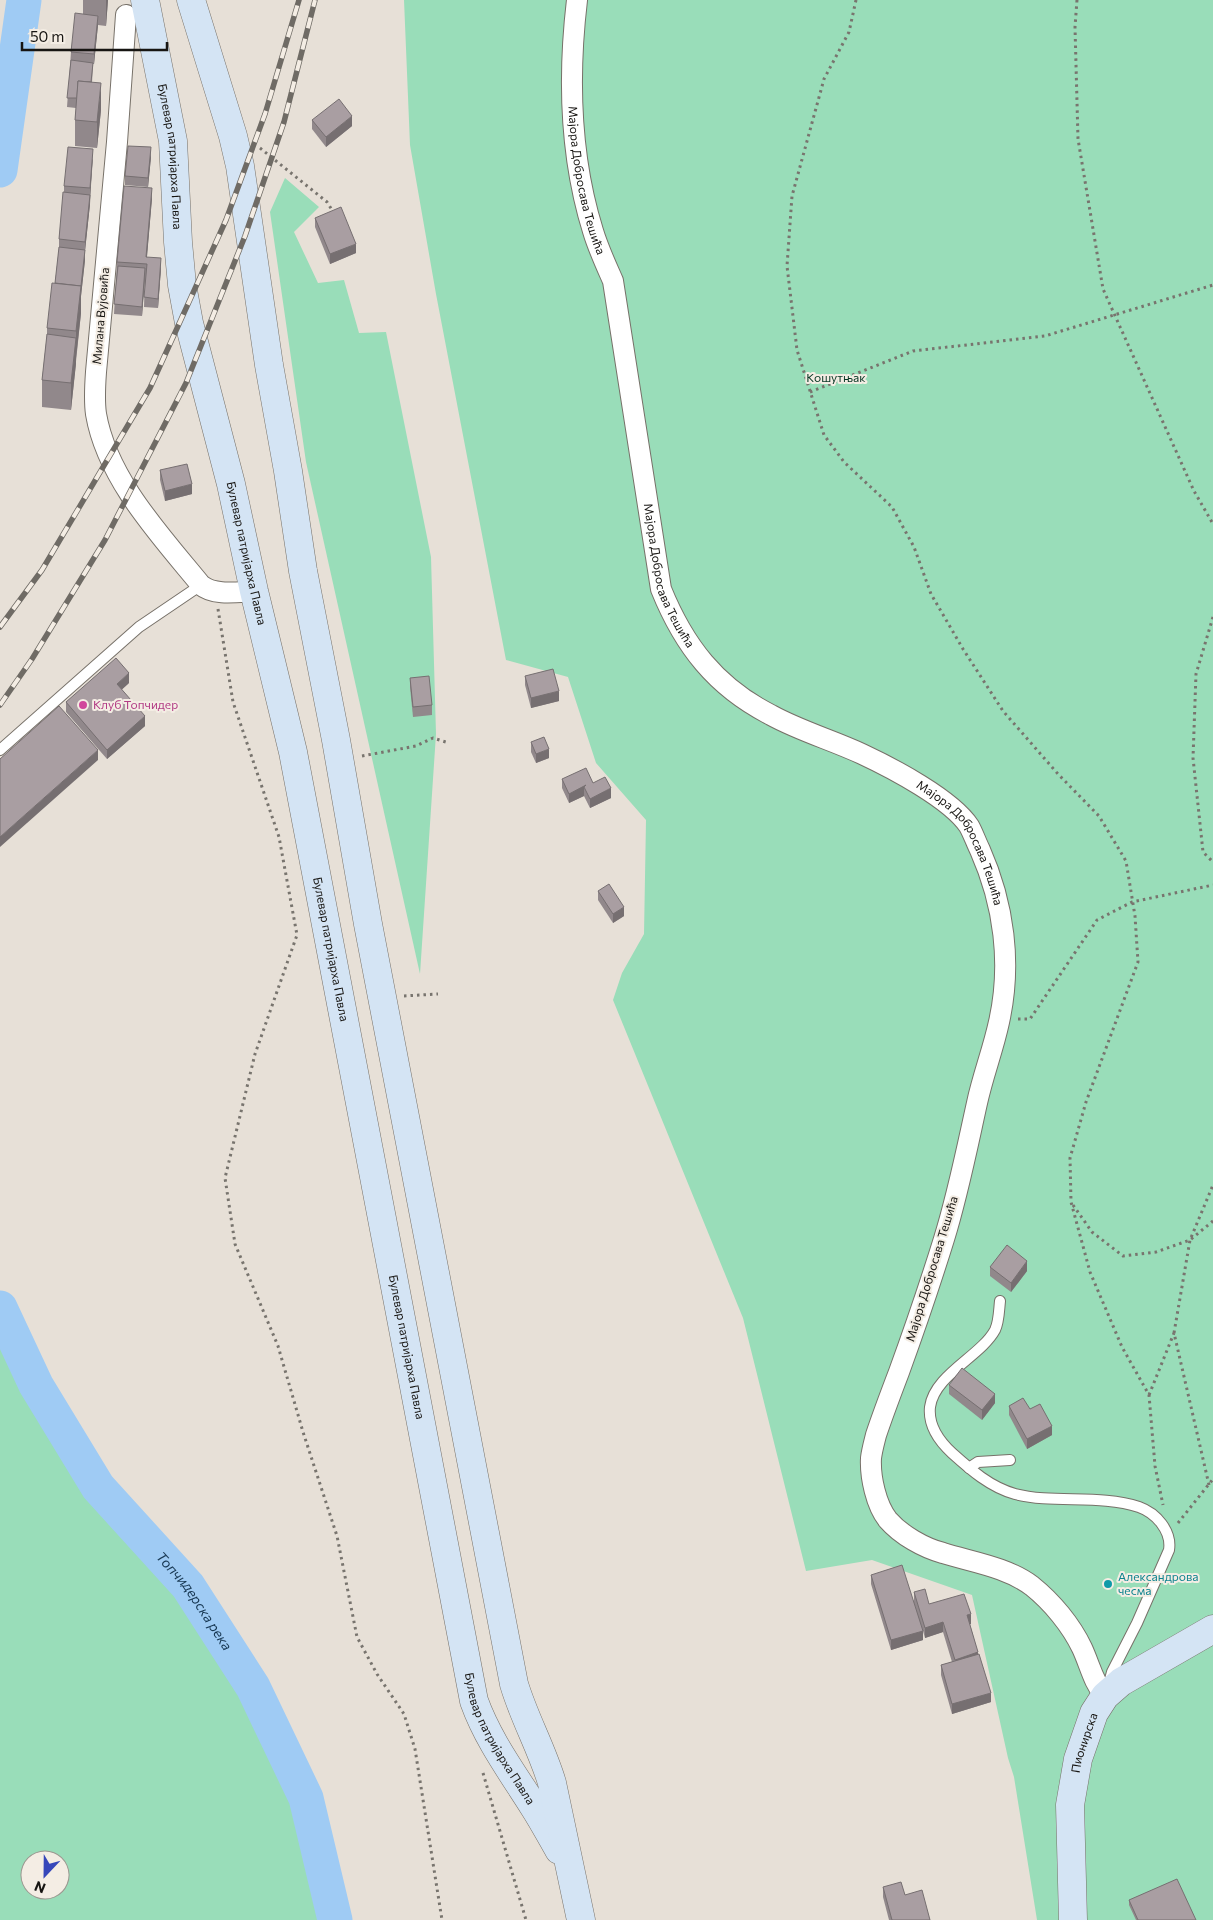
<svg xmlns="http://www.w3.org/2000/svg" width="1213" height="1920" font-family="Commissioner,sans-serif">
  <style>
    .green { fill: #99ddb9; fill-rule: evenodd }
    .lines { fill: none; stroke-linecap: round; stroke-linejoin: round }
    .river { stroke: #9fcbf4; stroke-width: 35 }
    .lane-casing { stroke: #777169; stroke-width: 12 }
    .street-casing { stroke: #777169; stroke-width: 22 }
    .secondary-casing { stroke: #777169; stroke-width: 29 }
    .path { stroke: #78746e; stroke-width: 3; stroke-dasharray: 2.5 4; stroke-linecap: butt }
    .lane { stroke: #fff; stroke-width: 10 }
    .street { stroke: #fff; stroke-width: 20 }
    .secondary { stroke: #d4e4f4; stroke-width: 28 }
    .rail-casing { stroke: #6f6b65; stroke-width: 5.5 }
    .rail { stroke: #f4ede4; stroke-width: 4; stroke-dasharray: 11; stroke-linecap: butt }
    .wall { fill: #91888b }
    .shaded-wall { fill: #766f71 }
    .building { fill: #a99ea2; stroke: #766f71 }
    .hotel-dot { fill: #d1479c; stroke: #f4ede4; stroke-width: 2 }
    .culture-dot { fill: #0f9aa8; stroke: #f4ede4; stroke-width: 2 }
    .labels { text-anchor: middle; stroke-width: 4; stroke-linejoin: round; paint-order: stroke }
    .street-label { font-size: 12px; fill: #171512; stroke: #f4ede4 }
    .park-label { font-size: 12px; fill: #033421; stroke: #f4ede4 }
    .hotel-label { font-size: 12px; fill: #b23c85; stroke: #f4ede4; text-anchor: start }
    .culture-label { font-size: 12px; fill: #0d838f; stroke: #f4ede4; text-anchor: start }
    .water-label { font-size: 14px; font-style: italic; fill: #173752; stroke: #f4ede4 }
  </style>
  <rect width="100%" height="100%" fill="#e7e0d7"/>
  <!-- green -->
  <g class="green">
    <polygon points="404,0 1213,0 1213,1920 1037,1920 1014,1777 1008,1758 972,1595 872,1560 806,1571 743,1318 613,1000 622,973 644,934 646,820 596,763 568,677 506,660 436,294 410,145"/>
    <polygon points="285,178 319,207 294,232 318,283 344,280 359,333 386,332 431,557 436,734 420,974 306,462 270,212"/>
    <path d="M0,1308L36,1385L98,1487L188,1586L253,1687L306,1798L335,1920H0ZM30,1860H60V1890H30Z"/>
  </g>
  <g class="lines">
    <!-- river -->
    <g class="river">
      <polyline points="0,170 24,0"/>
      <path id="s1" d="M0,1308L36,1385L98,1487L188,1586L253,1687L306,1798L335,1920"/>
    </g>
    <defs>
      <g id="lane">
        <polyline points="0,750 139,627 201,585"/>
        <path d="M1000,1301C999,1310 999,1322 995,1330C981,1356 934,1375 930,1407C928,1426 939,1441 952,1453C971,1470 990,1487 1015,1494C1054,1504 1100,1494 1139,1507C1156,1513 1172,1531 1169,1550L1137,1623L1112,1672L1109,1683"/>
        <polyline points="969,1468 978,1462 1010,1460"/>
      </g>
      <g id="street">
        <path id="s2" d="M577,0C568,76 570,157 593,231C598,248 606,265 613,281L661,589C684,646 716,687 771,715C800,731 832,740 862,754C892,768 951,799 969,826C973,833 976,842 980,850C1004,904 1012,964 999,1022C993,1050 983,1075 977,1103C967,1148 958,1194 944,1239C930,1284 915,1328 899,1372C891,1393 883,1414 876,1435C874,1443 872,1450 871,1458C870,1477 876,1505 888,1520C901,1535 924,1548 943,1553C972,1562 1007,1567 1032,1586C1052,1602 1071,1625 1082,1648C1090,1665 1093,1682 1105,1696"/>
        <path d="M126,15L117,142L96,372C95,386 94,400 96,414C107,479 161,536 201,585C214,596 237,592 254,591"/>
      </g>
      <g id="secondary">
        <path id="s3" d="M145,0L173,141L178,242L182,285L189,323L231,484L254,591L293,752L474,1701C488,1740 512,1772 534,1807C543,1821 551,1836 559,1850"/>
        <path d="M191,0L233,136L240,166L269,365L288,471L303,571L336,740L368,924L514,1684C524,1718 542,1749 552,1783L581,1920"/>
        <path id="s4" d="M1073,1920L1070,1805L1078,1759L1094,1713L1105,1696L1121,1682L1213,1629"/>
      </g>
    </defs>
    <!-- lane casing -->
    <use href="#lane" class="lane-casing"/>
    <!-- street casing -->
    <use href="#street" class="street-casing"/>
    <!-- secondary casing -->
    <use href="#secondary" class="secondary-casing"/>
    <!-- path -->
    <g class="path">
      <polyline points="856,0 849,32 824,79 792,196 787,266 797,350 824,435 844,462 892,507 914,547 931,594 963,649 1003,711 1058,774 1099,816 1126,861 1135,916 1138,962 1086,1102 1070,1158 1071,1202 1090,1272 1122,1347 1149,1395 1155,1466 1163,1505"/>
      <polyline points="1077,0 1075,27 1078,139 1103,289 1194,491 1213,524"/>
      <polyline points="260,148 327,202 332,210"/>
      <polyline points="810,392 913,351 1045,336 1213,285"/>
      <polyline points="218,609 233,702 279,837 297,935 255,1054 225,1178 235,1244 278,1346 303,1432 337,1536 357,1637 377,1674 404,1714 415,1749 442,1920"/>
      <polyline points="1213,617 1196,674 1193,758 1203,852 1213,862"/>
      <polyline points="362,756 416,746 433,738 449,743"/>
      <polyline points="404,996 438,994"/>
      <polyline points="1018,1019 1030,1019 1097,920 1132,902 1213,885"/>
      <polyline points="1073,1205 1092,1232 1123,1256 1156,1252 1190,1240 1213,1221"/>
      <polyline points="1149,1395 1174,1333"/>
      <polyline points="1209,1485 1174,1333 1190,1240 1213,1185"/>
      <polyline points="1178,1523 1213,1479"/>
      <polyline points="483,1773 526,1920"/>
    </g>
    <!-- lane -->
    <use href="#lane" class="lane"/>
    <!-- street -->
    <use href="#street" class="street"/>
    <!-- secondary -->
    <use href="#secondary" class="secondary"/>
    <defs>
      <g id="rail">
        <polyline points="0,627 42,570 150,388 226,220 265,114 299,0"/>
        <polyline points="0,705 32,659 105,540 186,383 245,236 284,122 315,0"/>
      </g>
    </defs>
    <!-- rail casing -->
    <use href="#rail" class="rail-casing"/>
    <!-- rail -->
    <use href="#rail" class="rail"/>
  </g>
  <!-- wall -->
  <g class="wall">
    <polygon points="83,0 108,0 106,26 98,25 94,64 93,64 92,83 101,110 97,148 75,146 75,120 76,108 67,107 71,52 83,14"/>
    <polygon points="312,120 352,126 326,147 312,129"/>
    <polygon points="151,157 148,187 125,185 125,176"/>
    <polygon points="93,159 90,195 90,204 85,251 85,260 81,296 81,313 71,410 42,407 42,380 47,334 47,328 55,283 59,248 59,239 64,192 64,186"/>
    <polygon points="152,198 147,257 161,268 158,308 144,307 145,274 142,316 114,314 117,262"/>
    <polygon points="315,218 356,253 330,264 315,227"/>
    <polygon points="160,470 192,494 165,501 160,480"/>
    <polygon points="525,676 559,701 531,708 525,685"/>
    <polygon points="410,678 432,705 432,715 413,717 410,687"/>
    <polygon points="129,683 121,690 145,726 107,759 66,712 66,702"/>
    <polygon points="531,742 549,758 536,763 531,752"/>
    <polygon points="562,779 593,783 611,798 590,808 584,796 569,803 562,788"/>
    <polygon points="598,891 624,916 613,923 598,900"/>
    <polygon points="990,1267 1027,1271 1011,1292 990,1276"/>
    <polygon points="949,1385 995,1403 982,1420 949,1394"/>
    <polygon points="1009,1406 1030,1409 1052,1435 1027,1449 1009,1415"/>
    <polygon points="871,1575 914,1601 914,1592 929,1604 971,1624 970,1624 991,1702 952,1714 941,1675 941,1665 952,1662 943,1632 925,1638 923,1631 923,1640 891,1650 871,1584"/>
    <polygon points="883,1887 905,1895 930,1920 889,1920 883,1897"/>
    <polygon points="1129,1900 1196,1920 1136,1920 1129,1905"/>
  </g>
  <!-- shaded-wall -->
  <g class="shaded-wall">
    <polygon points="106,0 108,0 106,26"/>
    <polygon points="98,16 98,25 94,64 94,54"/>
    <polygon points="101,83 101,110 97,148 97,122"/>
    <polygon points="352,116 352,126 326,147 326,137"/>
    <polygon points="151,147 151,157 148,187 148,178"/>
    <polygon points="93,149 90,204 85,251 85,242 90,197 90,188"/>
    <polygon points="152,188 152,198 146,267 146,257"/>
    <polygon points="356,244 356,253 330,264 330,254"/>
    <polygon points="85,250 85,260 81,296 81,313 76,358 76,331"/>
    <polygon points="161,258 161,268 158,308 158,299"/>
    <polygon points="145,268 145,278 142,316 142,307"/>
    <polygon points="76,338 76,364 71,410 71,383"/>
    <polygon points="192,484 192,494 165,501 165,491"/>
    <polygon points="129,673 129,683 117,694 117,684"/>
    <polygon points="559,691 559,701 531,708 531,698"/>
    <polygon points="145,716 145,726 107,759 107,750"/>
    <polygon points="549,749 549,758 536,763 536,754"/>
    <polygon points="98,750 98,760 0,847 0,837"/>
    <polygon points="586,785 584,787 584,796 569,803 569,794"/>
    <polygon points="611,788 611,798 590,808 590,799"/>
    <polygon points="624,907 624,916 613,923 613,914"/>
    <polygon points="1027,1261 1027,1271 1011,1292 1011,1283"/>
    <polygon points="995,1394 995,1403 982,1420 982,1410"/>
    <polygon points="1052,1426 1052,1435 1027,1449 1027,1439"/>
    <polygon points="971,1614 971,1624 967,1625 967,1615"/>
    <polygon points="943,1622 943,1632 925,1638 925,1628"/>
    <polygon points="923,1631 923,1640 891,1650 891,1640"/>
    <polygon points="978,1652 978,1662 955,1669 955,1660"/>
    <polygon points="991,1693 991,1702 952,1714 952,1704"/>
  </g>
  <!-- building -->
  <g class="building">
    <polygon points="75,13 98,16 94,54 71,52"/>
    <polygon points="71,60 93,63 91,82 78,81 77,98 67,98"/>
    <polygon points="78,81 101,83 97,122 75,120"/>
    <polygon points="339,99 352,116 326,137 312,120"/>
    <polygon points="128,146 151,147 148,178 125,176"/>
    <polygon points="68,147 93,149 90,188 64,186"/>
    <polygon points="124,186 152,188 146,257 161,258 158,299 144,297 147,264 117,262"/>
    <polygon points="63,192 90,195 85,242 59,239"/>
    <polygon points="341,207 356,244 330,254 315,218"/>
    <polygon points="59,247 85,250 81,286 55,283"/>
    <polygon points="118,266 145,268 142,307 114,304"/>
    <polygon points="52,283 81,286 76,331 47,328"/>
    <polygon points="47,334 76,338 71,383 42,380"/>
    <polygon points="187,464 192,484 165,491 160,470"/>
    <polygon points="116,658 129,673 117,684 145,716 107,750 66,702"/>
    <polygon points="553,669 559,691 531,698 525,676"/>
    <polygon points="429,676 432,705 413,707 410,678"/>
    <polygon points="59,706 98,750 0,837 0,759"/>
    <polygon points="544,737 549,749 536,754 531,742"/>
    <polygon points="586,768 593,783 605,777 611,788 590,799 584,787 586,785 569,794 562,779"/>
    <polygon points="609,884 624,907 613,914 598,891"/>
    <polygon points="1007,1245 1027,1261 1011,1283 990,1267"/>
    <polygon points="962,1368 995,1394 982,1410 949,1385"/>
    <polygon points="1023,1398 1030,1409 1040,1404 1052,1426 1027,1439 1009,1406"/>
    <polygon points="902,1565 923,1631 891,1640 871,1575"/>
    <polygon points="925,1589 929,1604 964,1594 971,1614 967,1615 978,1652 955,1660 943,1622 925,1628 914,1592"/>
    <polygon points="979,1654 991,1693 952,1704 941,1665"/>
    <polygon points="1177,1879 1196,1920 1138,1920 1129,1900"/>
    <polygon points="901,1882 905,1895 922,1890 930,1920 892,1920 883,1887"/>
  </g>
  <!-- markers -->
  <circle class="hotel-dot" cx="83" cy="705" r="5"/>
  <circle class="culture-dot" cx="1108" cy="1584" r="5"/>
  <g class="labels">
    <!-- street labels -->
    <g class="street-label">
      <text dy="4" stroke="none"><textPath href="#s3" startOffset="159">Булевар патријарха Павла</textPath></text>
      <text dy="4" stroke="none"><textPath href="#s2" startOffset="182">Мајора Добросава Тешића</textPath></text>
      <text transform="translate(101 316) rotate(-85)" y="4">Милана Вујовића</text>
      <text dy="4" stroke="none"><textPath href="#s3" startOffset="564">Булевар патријарха Павла</textPath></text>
      <text dy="4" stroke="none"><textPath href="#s2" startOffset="588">Мајора Добросава Тешића</textPath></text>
      <text dy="4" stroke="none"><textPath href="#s2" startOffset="1008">Мајора Добросава Тешића</textPath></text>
      <text dy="4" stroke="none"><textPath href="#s3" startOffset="969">Булевар патријарха Павла</textPath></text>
      <text transform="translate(932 1269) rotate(-73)" y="4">Мајора Добросава Тешића</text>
      <text dy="4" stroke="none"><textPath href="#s3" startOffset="1374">Булевар патријарха Павла</textPath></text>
      <text dy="4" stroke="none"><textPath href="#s3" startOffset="1779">Булевар патријарха Павла</textPath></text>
      <text dy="4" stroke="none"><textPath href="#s4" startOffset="179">Пионирска</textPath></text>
    </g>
    <!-- park labels -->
    <g class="park-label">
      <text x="836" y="382">Кошутњак</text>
    </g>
    <!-- hotel labels -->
    <g class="hotel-label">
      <text x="93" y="709">Клуб Топчидер</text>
    </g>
    <!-- culture labels -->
    <g class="culture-label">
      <text x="1118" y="1581">Александрова<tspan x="1118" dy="14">чесма</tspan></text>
    </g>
    <!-- water labels -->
    <g class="water-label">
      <text dy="5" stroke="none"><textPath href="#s1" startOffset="354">Топчидерска река</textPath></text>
    </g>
  </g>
  <!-- north arrow -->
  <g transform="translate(45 1875) rotate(202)"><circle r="24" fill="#f4ede4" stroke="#9c9790"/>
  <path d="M0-4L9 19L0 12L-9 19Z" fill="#3647ba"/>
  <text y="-8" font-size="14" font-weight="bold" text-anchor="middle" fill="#171512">N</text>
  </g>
  <!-- scale -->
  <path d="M22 42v8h145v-8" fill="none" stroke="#171512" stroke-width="2.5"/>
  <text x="30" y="42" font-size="15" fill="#171512" stroke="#f4ede4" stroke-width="4" paint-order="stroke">50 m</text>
</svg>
